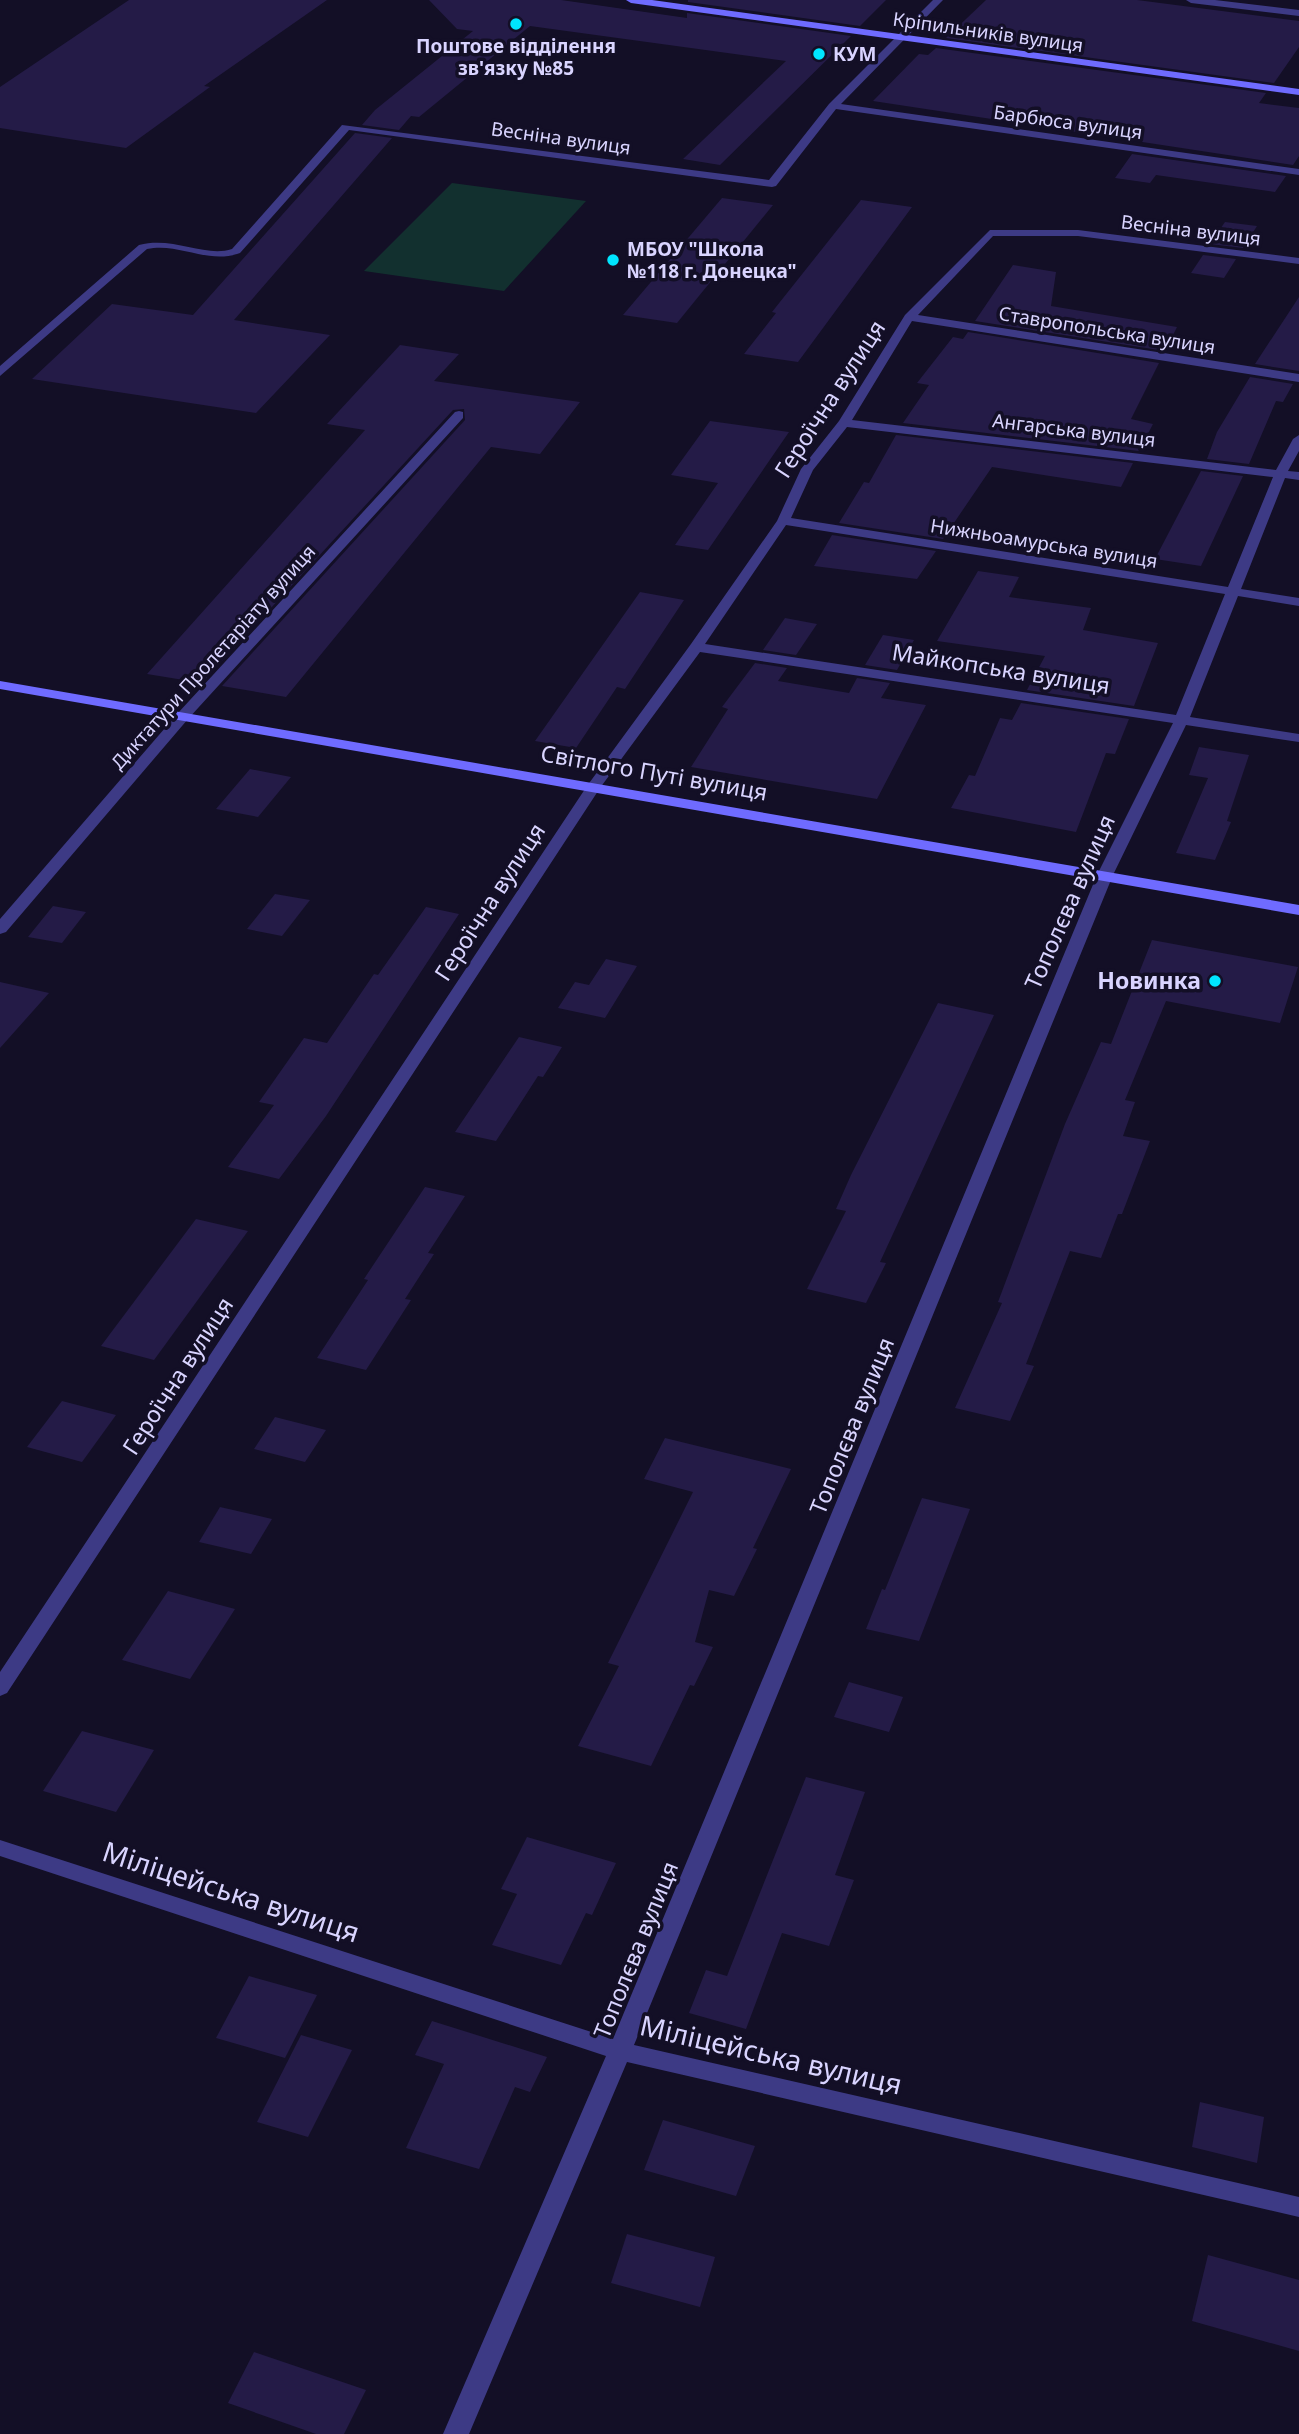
<svg xmlns="http://www.w3.org/2000/svg" width="1299" height="2434" font-family="'Noto Sans',sans-serif">
  <style>
    .green { fill: #12302f }
    .building { fill: #241b47 }
    .lines { fill: none; stroke-linecap: round; stroke-linejoin: round }
    .street { fill: #3d3a85; fill-rule: evenodd }
    .secondary { fill: #6f6bff; fill-rule: evenodd }
    .poi-dot { fill: #00e5ff; stroke: #130f26; stroke-width: 2.5 }
    .labels { text-anchor: middle; stroke-width: 7; stroke-linejoin: round; paint-order: stroke }
    .far-street-label { font-size: 19px; fill: #d9d4ff; stroke: #130f26 }
    .far-poi-label { font-size: 19px; font-weight: bold; fill: #d9d4ff; stroke: #130f26; text-anchor: start }
    .street-label { font-size: 23px; fill: #d9d4ff; stroke: #130f26 }
    .poi-label { font-size: 23px; font-weight: bold; fill: #d9d4ff; stroke: #130f26; text-anchor: end }
    .near-street-label { font-size: 28px; fill: #d9d4ff; stroke: #130f26 }
  </style>
  <rect width="100%" height="100%" fill="#130f26"/>
  <!-- green -->
  <polygon class="green" points="452,183 586,201 504,291 364,271"/>
  <!-- building -->
  <g class="building">
    <polygon points="129,0 327,0 204,86 210,87 126,148 0,128 0,87"/>
    <polygon points="429,0 561,0 687,18 687,13 851,36 720,165 683,159 786,61 530,26 419,117 411,116 399,130 362,125 375,110 473,31 457,29"/>
    <polygon points="688,0 886,0 860,26 688,2"/>
    <polygon points="986,0 1137,0 1299,21 1299,47 1274,83 946,38"/>
    <polygon points="936,48 1266,93 1259,103 1299,108 1299,156 1293,165 873,101 919,54 928,55"/>
    <polygon points="355,133 392,138 234,320 330,335 256,413 32,379 112,304 193,315"/>
    <polygon points="1132,154 1286,176 1275,192 1156,175 1150,183 1115,178"/>
    <polygon points="722,198 773,205 677,323 623,315"/>
    <polygon points="861,200 912,207 798,362 744,354 776,313 772,312"/>
    <polygon points="1225,222 1257,226 1243,248 1210,244"/>
    <polygon points="1203,255 1236,259 1224,278 1191,273"/>
    <polygon points="1013,265 1056,272 1051,306 1177,327 1165,351 975,321"/>
    <polygon points="1299,297 1299,371 1255,364"/>
    <polygon points="968,332 1159,363 1131,419 1153,424 1139,451 903,423 929,385 917,383 953,337 963,339"/>
    <polygon points="400,345 459,354 434,381 580,402 540,454 491,447 286,697 222,686 465,420 464,409 453,410 202,683 147,674 365,430 327,424"/>
    <polygon points="1250,377 1293,384 1283,402 1276,401 1249,464 1207,459 1217,432"/>
    <polygon points="710,421 789,432 708,550 675,545 718,483 671,475"/>
    <polygon points="896,435 1133,463 1121,487 992,467 943,539 839,523 864,482 869,483"/>
    <polygon points="1201,471 1243,476 1201,566 1155,559"/>
    <polygon points="832,535 936,551 917,579 814,566"/>
    <polygon points="978,571 1019,577 1009,597 1091,608 1083,630 1158,643 1134,706 1027,690 1045,656 937,641"/>
    <polygon points="640,592 684,600 625,689 617,687 576,748 535,741"/>
    <polygon points="785,618 817,624 796,655 763,650"/>
    <polygon points="883,635 914,640 897,670 865,665"/>
    <polygon points="755,663 787,668 778,681 849,693 857,678 890,683 881,698 926,705 877,799 691,767 728,709 722,707"/>
    <polygon points="1021,703 1129,719 1115,754 1106,753 1076,832 951,808 969,775 975,776 1000,718 1012,720"/>
    <polygon points="1199,747 1249,755 1227,821 1231,822 1215,860 1176,853 1208,778 1189,775"/>
    <polygon points="250,769 291,777 258,817 216,809"/>
    <polygon points="275,894 310,900 282,936 247,929"/>
    <polygon points="53,906 86,912 62,943 28,937"/>
    <polygon points="426,907 459,914 326,1116 279,1179 228,1167 274,1105 259,1102 304,1038 327,1043 374,974 378,975"/>
    <polygon points="1152,940 1298,967 1280,1023 1166,1001 1125,1100 1135,1102 1123,1136 1150,1141 1122,1214 1118,1214 1101,1258 1070,1251 1026,1364 1034,1366 1010,1421 955,1408 1002,1303 998,1302 1065,1124 1101,1042 1111,1044"/>
    <polygon points="606,959 637,966 605,1018 558,1008 575,982 589,985"/>
    <polygon points="0,982 49,993 0,1048"/>
    <polygon points="938,1003 994,1015 880,1262 886,1263 866,1303 807,1289 846,1211 836,1209 851,1175"/>
    <polygon points="519,1037 562,1047 543,1077 538,1076 496,1141 455,1132"/>
    <polygon points="425,1187 465,1196 428,1253 434,1254 405,1299 411,1300 366,1370 317,1358 368,1280 364,1279"/>
    <polygon points="196,1219 248,1231 154,1360 101,1346"/>
    <polygon points="62,1401 116,1415 82,1462 27,1447"/>
    <polygon points="275,1417 326,1430 305,1462 254,1449"/>
    <polygon points="665,1438 791,1469 753,1548 757,1549 734,1596 709,1590 695,1642 713,1647 694,1686 690,1685 651,1766 578,1746 619,1666 608,1663 693,1492 644,1479"/>
    <polygon points="922,1498 970,1509 919,1641 866,1629 882,1589 885,1590"/>
    <polygon points="220,1507 272,1519 251,1554 199,1542"/>
    <polygon points="168,1591 235,1609 190,1679 122,1660"/>
    <polygon points="849,1682 903,1697 889,1732 834,1717"/>
    <polygon points="82,1731 154,1750 116,1812 43,1791"/>
    <polygon points="806,1777 865,1792 835,1875 854,1880 829,1946 782,1933 746,2029 689,2013 706,1970 727,1976"/>
    <polygon points="527,1837 616,1863 592,1915 586,1913 561,1965 492,1945 517,1894 501,1889"/>
    <polygon points="249,1976 317,1995 285,2058 216,2038"/>
    <polygon points="432,2021 547,2057 530,2092 515,2087 479,2169 406,2148 444,2064 415,2055"/>
    <polygon points="301,2035 352,2050 308,2137 257,2122"/>
    <polygon points="1200,2102 1264,2117 1257,2163 1192,2147"/>
    <polygon points="663,2120 755,2146 736,2196 644,2170"/>
    <polygon points="627,2234 715,2257 700,2307 611,2283"/>
    <polygon points="1208,2255 1299,2280 1299,2351 1192,2321"/>
    <polygon points="254,2352 366,2390 344,2434 316,2434 228,2403"/>
  </g>
  <g class="lines">
    <!-- street -->
    <g class="street">
      <path d="M933,0H943L841,104L1299,169V175L836,109L776,186L772,187L349,130L240,253C208,265 179,242 147,249L0,376V366L139,245C174,236 205,258 232,249L342,125L769,180L829,104Z"/>
      <polygon points="1186,0 1215,0 1299,10 1299,16 1191,3"/>
      <path d="M990,230H1078L1299,258V264L1078,236H993L918,315L1299,374V382L912,321L852,420L1276,470L1293,439L1299,435V451L1288,471L1299,472V480L1285,478L1241,589L1299,598V606L1238,596L1190,717L1299,734V742L1186,725L1113,875L634,2045L1299,2197V2217L627,2062L469,2434H443L606,2056L0,1856V1840L613,2039L1097,875L1173,723L700,652L600,788L7,1693L0,1696V1672L587,786L691,644L777,521L801,469L839,421L905,315ZM847,427L1273,477L1228,587L791,518L813,470ZM786,525L1225,594L1176,715L705,644Z"/>
      <polygon points="459,411 463,412 463,418 188,719 6,932 0,934 0,919 178,713 455,412"/>
    </g>
    <!-- secondary -->
    <g class="secondary">
      <polygon points="626,0 652,0 1299,89 1299,95 631,3"/>
      <polygon points="0,681 1299,905 1299,915 0,689"/>
    </g>
  </g>
  <!-- markers -->
  <g class="poi-dot">
    <circle cx="516" cy="24" r="7"/>
    <circle cx="819" cy="54" r="7"/>
    <circle cx="613" cy="260" r="7"/>
    <circle cx="1215" cy="981" r="7"/>
  </g>
  <g class="labels">
    <!-- far-street labels -->
    <g class="far-street-label">
      <text transform="translate(988 32) rotate(8)" y="7">Кріпильників вулиця</text>
      <text transform="translate(1068 122) rotate(8)" y="7">Барбюса вулиця</text>
      <text transform="translate(561 138) rotate(8)" y="7">Весніна вулиця</text>
      <text transform="translate(1191 230) rotate(7)" y="7">Весніна вулиця</text>
      <text transform="translate(1107 330) rotate(9)" y="7">Ставропольська вулиця</text>
      <text transform="translate(1074 430) rotate(7)" y="7">Ангарська вулиця</text>
      <text transform="translate(1044 543) rotate(9)" y="7">Нижньоамурська вулиця</text>
      <text transform="translate(213 657) rotate(-48)" y="7">Диктатури Пролетаріату вулиця</text>
    </g>
    <!-- far-poi labels -->
    <g class="far-poi-label">
      <text x="516" y="53" text-anchor="middle">Поштове відділення<tspan x="516" dy="22">зв'язку №85</tspan></text>
      <text x="833" y="61">КУМ</text>
      <text x="627" y="256">МБОУ "Школа<tspan x="627" dy="22">№118 г. Донецка"</tspan></text>
    </g>
    <!-- street labels -->
    <g class="street-label">
      <text transform="translate(830 399) rotate(-57)" y="8">Героїчна вулиця</text>
      <text transform="translate(1001 669) rotate(9)" y="8">Майкопська вулиця</text>
      <text transform="translate(654 773) rotate(10)" y="8">Світлого Путі вулиця</text>
      <text transform="translate(490 902) rotate(-57)" y="8">Героїчна вулиця</text>
      <text transform="translate(1070 902) rotate(-66)" y="8">Тополєва вулиця</text>
      <text transform="translate(178 1376) rotate(-57)" y="8">Героїчна вулиця</text>
      <text transform="translate(852 1426) rotate(-68)" y="8">Тополєва вулиця</text>
      <text transform="translate(636 1950) rotate(-68)" y="8">Тополєва вулиця</text>
    </g>
    <!-- poi labels -->
    <g class="poi-label">
      <text x="1201" y="989">Новинка</text>
    </g>
    <!-- near-street labels -->
    <g class="near-street-label">
      <text transform="translate(231 1892) rotate(18)" y="10">Міліцейська вулиця</text>
      <text transform="translate(771 2055) rotate(13)" y="10">Міліцейська вулиця</text>
    </g>
  </g>
</svg>
